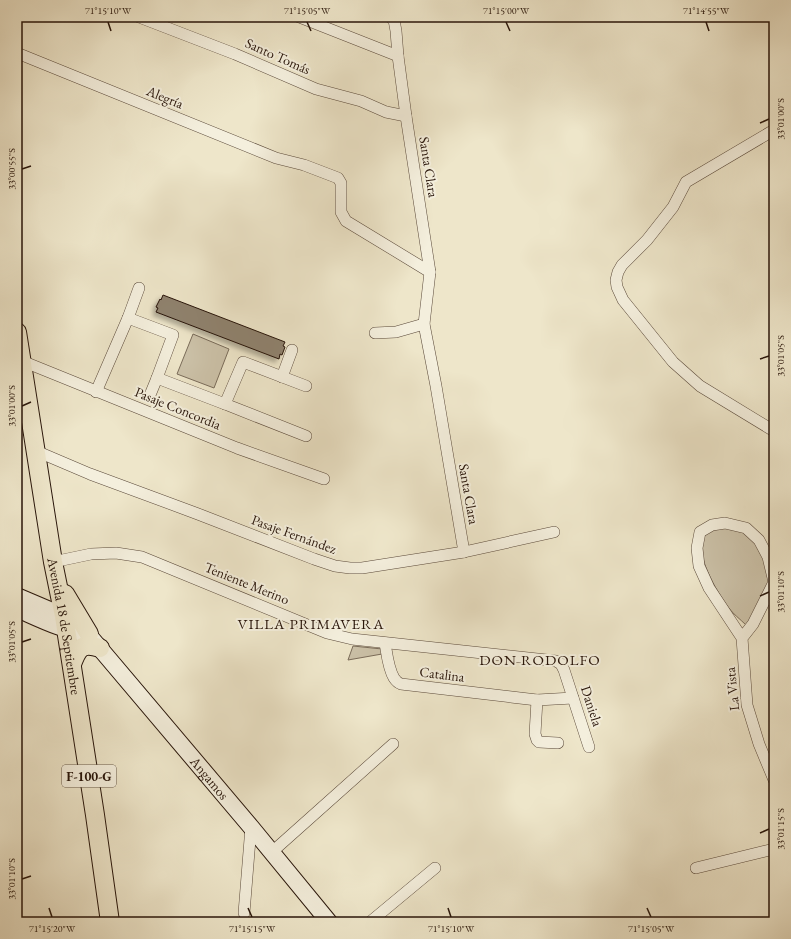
<svg xmlns="http://www.w3.org/2000/svg" width="791" height="939" font-family="'EB Garamond',serif">
  <style>
    .green { fill: #ccc2a9; stroke: #7a6c5a }
    .building { fill: #8f826e; stroke: #28150a; filter: url(#shadow) }
    .lines { fill: none; stroke-linecap: round; stroke-linejoin: round }
    .street-casing { stroke: #5a493a; stroke-width: 12 }
    .secondary-casing { stroke: #28150a; stroke-width: 18 }
    .primary-casing { stroke: #28150a; stroke-width: 20 }
    .street { stroke: #f4efdd; stroke-width: 11 }
    .secondary { stroke: #f4efdd; stroke-width: 16 }
    .primary { stroke: #eee6ca; stroke-width: 18 }
    .ticks { fill: none; stroke: #28150a; stroke-width: 1.5 }
    .labels { text-anchor: middle; stroke-width: 4; stroke-linejoin: round; paint-order: stroke }
    .shield { fill: #f4efdd; stroke: #655649; stroke-width: 1 }
    .shield-label { font-size: 13px; font-weight: bold; fill: #28150a }
    .street-label { font-size: 14px; fill: #28150a; stroke: #f4efdd }
    .neighbourhood-label { font-size: 15px; letter-spacing: 1px; fill: #28150a; stroke: #f4efdd }
    .neatline { fill: none; stroke: #28150a; stroke-width: 1.5 }
    .ticks-label { font-size: 10px; text-anchor: middle; fill: #28150a }
  </style>
  <defs>
    <filter id="shadow"><feDropShadow dx="-3.5" dy="3.5" stdDeviation="2" flood-color="#0004"/></filter>
  </defs>
  <rect width="100%" height="100%" fill="#eee6ca"/>
  <filter id="stains"><feTurbulence type="fractalNoise" baseFrequency=".005" numOctaves="4"/><feColorMatrix values="0 0 0 0 .2 0 0 0 0 .09 0 0 0 0 .02 0 0 0 .5 -.17"/></filter>
  <radialGradient id="worn" r=".72"><stop offset=".6" stop-color="#630" stop-opacity="0"/><stop offset="1" stop-color="#630" stop-opacity=".3"/></radialGradient>
  <!-- green -->
  <g class="green">
    <polygon points="193,334 229,349 214,388 177,374"/>
    <path d="M726,527L743,529L758,541L771,581L756,614L746,625C740,619 733,614 728,607C718,593 691,551 706,534C710,530 720,529 726,527Z"/>
    <polygon points="353,646 382,649 382,654 348,660"/>
  </g>
  <!-- building -->
  <polygon class="building" points="163,295 285,342 283,346 285,347 282,355 280,354 279,359 156,312 158,308 156,307 160,299 161,300"/>
  <g class="lines">
    <defs>
      <g id="street">
        <polyline points="139,17 235,54 316,89 361,101 386,112 406,116"/>
        <polyline points="299,17 398,56"/>
        <polyline points="390,17 394,20 396,31 398,56 406,116 430,272 424,324 436,386 464,552"/>
        <polyline points="17,53 276,158 304,165 338,178 341,183 341,212 346,221 430,272"/>
        <polyline points="774,130 686,182 673,207 647,240 622,265 618,272 616,280 617,287 623,300 673,362 700,386 774,431"/>
        <polyline points="128,318 139,288"/>
        <polyline points="375,333 396,332 424,324"/>
        <polyline points="22,361 237,448 324,479"/>
        <polyline points="282,377 292,350"/>
        <polyline points="96,392 128,318 173,335 157,378 225,404 243,362 306,386"/>
        <polyline points="150,395 157,378"/>
        <polyline points="225,404 306,436"/>
        <polyline points="36,451 90,474 198,514 314,559 335,566 350,568 362,568 464,552 554,532"/>
        <polyline points="53,562 91,554 116,553 142,557 327,633 352,639 556,661 561,664 564,670 589,747"/>
        <polyline points="742,638 753,624 774,582 768,557 759,540 746,528 725,523 712,525 700,532 697,548 699,566 709,588 742,638 747,705 759,744 774,780"/>
        <path d="M385,643C387,654 388,668 394,678C396,681 398,683 401,684L537,700L573,698"/>
        <polyline points="537,700 535,734 537,740 539,742 558,743"/>
        <polyline points="272,852 393,744"/>
        <polyline points="696,868 774,849"/>
        <polyline points="244,913 251,827"/>
        <polyline points="370,922 435,868"/>
      </g>
      <g id="secondary">
        <polyline points="17,596 64,616 72,620"/>
        <path d="M17,609C40,619 63,631 89,634"/>
        <path id="s1" d="M92,639L251,827L329,922"/>
      </g>
      <g id="primary">
        <path id="s2" d="M17,332L53,562L64,616L95,815L110,922"/>
        <polyline points="65,594 89,634"/>
        <path d="M72,664C78,648 82,642 100,648"/>
      </g>
    </defs>
    <!-- street casing -->
    <use href="#street" class="street-casing"/>
    <!-- secondary casing -->
    <use href="#secondary" class="secondary-casing"/>
    <!-- primary casing -->
    <use href="#primary" class="primary-casing"/>
    <!-- street -->
    <use href="#street" class="street"/>
    <!-- secondary -->
    <use href="#secondary" class="secondary"/>
    <!-- primary -->
    <use href="#primary" class="primary"/>
  </g>
  <!-- ticks -->
  <path class="ticks" d="M108,22L111,31M307,22L311,31M506,22L510,31M706,22L709,31M760,123L769,119M22,169L31,166M760,359L769,356M22,406L31,402M760,596L769,592M22,642L31,639M760,833L769,829M22,879L31,876M49,908L52,917M248,908L252,917M448,908L451,917M647,908L651,917"/>
  <g class="labels">
    <!-- shield labels -->
    <rect class="shield" x="62" y="765" width="54" height="22" rx="3"/>
    <g class="shield-label">
      <text x="89" y="781">F-100-G</text>
    </g>
    <!-- street labels -->
    <g class="street-label">
      <text transform="translate(278 56) rotate(24)" y="5">Santo Tomás</text>
      <text transform="translate(165 97) rotate(22)" y="5">Alegría</text>
      <text transform="translate(429 167) rotate(81)" y="5">Santa Clara</text>
      <text transform="translate(178 408) rotate(22)" y="5">Pasaje Concordia</text>
      <text transform="translate(469 494) rotate(80)" y="5">Santa Clara</text>
      <text transform="translate(294 534) rotate(20)" y="5">Pasaje Fernández</text>
      <text transform="translate(247 583) rotate(22)" y="5">Teniente Merino</text>
      <text dy="5" stroke="none"><textPath href="#s2" startOffset="298">Avenida 18 de Septiembre</textPath></text>
      <text transform="translate(442 674) rotate(7)" y="5">Catalina</text>
      <text transform="translate(732 689) rotate(-96)" y="5">La Vista</text>
      <text transform="translate(592 706) rotate(72)" y="5">Daniela</text>
      <text dy="5" stroke="none"><textPath href="#s1" startOffset="182">Angamos</textPath></text>
    </g>
    <!-- neighbourhood labels -->
    <g class="neighbourhood-label">
      <text x="311" y="629">VILLA PRIMAVERA</text>
      <text x="540" y="665">DON RODOLFO</text>
    </g>
  </g>
  <!-- margin -->
  <rect width="791" height="939" fill="none" stroke="#eee6ca" stroke-width="44"/>
  <rect x="22" y="22" width="747" height="895" class="neatline"/>
  <g class="ticks-label">
    <text x="108" y="14">71°15'10"W</text>
    <text x="307" y="14">71°15'05"W</text>
    <text x="506" y="14">71°15'00"W</text>
    <text x="706" y="14">71°14'55"W</text>
    <text transform="translate(780 119) rotate(-90)" y="4">33°01'00"S</text>
    <text transform="translate(11 169) rotate(-90)" y="4">33°00'55"S</text>
    <text transform="translate(780 356) rotate(-90)" y="4">33°01'05"S</text>
    <text transform="translate(11 406) rotate(-90)" y="4">33°01'00"S</text>
    <text transform="translate(780 592) rotate(-90)" y="4">33°01'10"S</text>
    <text transform="translate(11 642) rotate(-90)" y="4">33°01'05"S</text>
    <text transform="translate(780 829) rotate(-90)" y="4">33°01'15"S</text>
    <text transform="translate(11 879) rotate(-90)" y="4">33°01'10"S</text>
    <text x="52" y="932">71°15'20"W</text>
    <text x="252" y="932">71°15'15"W</text>
    <text x="451" y="932">71°15'10"W</text>
    <text x="651" y="932">71°15'05"W</text>
  </g>
  <rect width="100%" height="100%" filter="url(#stains)"/>
  <rect width="100%" height="100%" fill="url(#worn)"/>
</svg>
